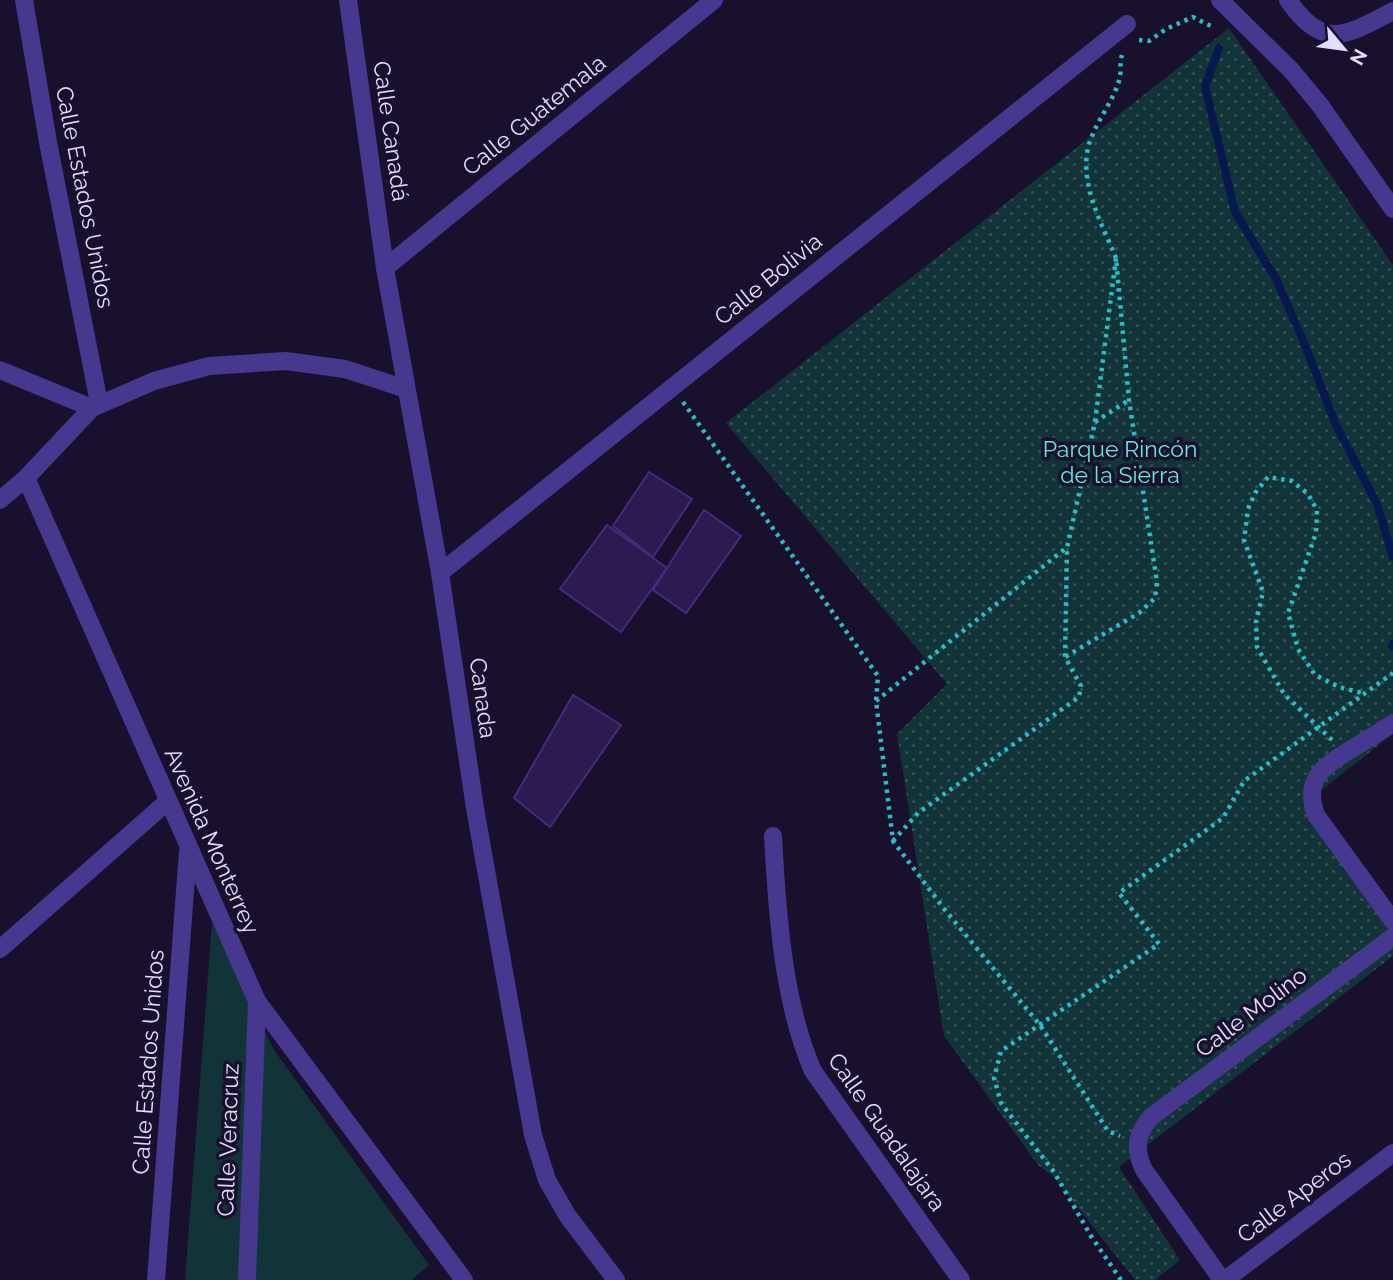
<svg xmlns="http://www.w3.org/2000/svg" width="1393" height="1280" font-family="Raleway,sans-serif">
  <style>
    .grass { fill: #123438 }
    .park { fill: url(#park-dots) }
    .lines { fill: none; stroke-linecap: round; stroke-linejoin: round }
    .stream { stroke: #07184f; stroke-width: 8 }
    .building { fill: #2c1a50; stroke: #452b7d; stroke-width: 2 }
    .path { stroke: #28bdc7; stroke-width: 4.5; stroke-dasharray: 3.5 5; stroke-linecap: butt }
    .minor { stroke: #46378f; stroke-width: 18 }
    .tertiary { stroke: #46378f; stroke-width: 18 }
    .labels { text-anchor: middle; stroke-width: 7; stroke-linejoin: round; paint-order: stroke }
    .street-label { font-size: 23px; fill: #e4dcff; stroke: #18102d }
    .park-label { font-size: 23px; fill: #5ee9d8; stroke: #18102d }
  </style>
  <defs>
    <pattern id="park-dots" width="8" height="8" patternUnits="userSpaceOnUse" patternTransform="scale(1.75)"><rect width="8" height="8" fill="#123438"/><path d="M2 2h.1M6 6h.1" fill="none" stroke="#345156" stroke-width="1.8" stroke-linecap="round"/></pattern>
  </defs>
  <rect width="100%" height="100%" fill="#18102d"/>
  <!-- grass -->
  <polygon class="grass" points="212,923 274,1050 429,1265 412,1280 185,1280"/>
  <!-- park -->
  <polygon class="park" points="1229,28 1393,265 1393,734 1306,802 1393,920 1393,956 1119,1167 1180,1260 1155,1280 1135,1280 1053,1176 1038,1165 944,1036 897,734 947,684 726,423"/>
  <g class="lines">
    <!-- stream -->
    <g class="stream">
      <polyline points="1219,48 1205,86 1235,212 1276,279 1303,340 1336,425 1377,504 1393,557"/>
      <polyline points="1392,646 1393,644"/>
    </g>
  </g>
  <!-- building -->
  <g class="building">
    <polygon points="649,472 692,499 653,557 613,526"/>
    <polygon points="704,510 741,536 686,613 653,590"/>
    <polygon points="607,525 667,568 621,632 560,589"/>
    <polygon points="573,695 621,725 550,827 514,798"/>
  </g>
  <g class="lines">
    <!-- path -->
    <g class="path">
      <polyline points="1139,40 1149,41 1166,29 1193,17 1215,28"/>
      <path d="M1116,258C1102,224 1078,182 1089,144C1096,122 1112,103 1119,81C1122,72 1119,64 1122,55"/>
      <polyline points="683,402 878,676 876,701 893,841 945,910 1040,1025 1108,1131 1120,1136"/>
      <polyline points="1095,422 1129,400"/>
      <polyline points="876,701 1066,548"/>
      <polyline points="1332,740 1284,694 1257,647 1256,622 1263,592 1244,540 1248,509 1255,493 1268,477 1292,481 1308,494 1317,510 1316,533 1288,613 1298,649 1315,675 1339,687 1362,693"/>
      <polyline points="893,841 918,813 1079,697 1081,686 1065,657 1067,548 1095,422 1116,258 1129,400 1157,582 1155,598 1139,613 1065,657"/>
      <polyline points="1121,1280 1091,1236 1054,1172 1001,1103 994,1078 1001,1051 1159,944 1119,893 1223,818 1244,781 1393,673"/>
    </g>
    <!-- minor -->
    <g class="minor">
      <polyline points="24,0 48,142 99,403"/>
      <polyline points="348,0 385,268 440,573 475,808 533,1135 547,1180 567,1215 616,1280"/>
      <polyline points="1220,0 1291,70 1320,105"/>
      <path d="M1288,0C1324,51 1345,36 1393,11"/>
      <polyline points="385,268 714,0"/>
      <polyline points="0,370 92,408"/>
      <polyline points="26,478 257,1001 464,1280"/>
      <polyline points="0,500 26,478 92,408 154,381 209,366 286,361 345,369 406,389"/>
      <polyline points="440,573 1127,24"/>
      <path d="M1393,723C1379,732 1365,741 1350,750C1323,767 1303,779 1316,815L1393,921"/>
      <path d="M773,836C777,911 783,1003 813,1071L961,1280"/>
      <polyline points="0,949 168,801"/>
      <polyline points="156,1280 188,851"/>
      <polyline points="247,1280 257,1001"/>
      <path d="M1222,1280L1144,1170C1134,1149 1136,1134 1151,1117L1393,937"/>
      <polyline points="1225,1280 1393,1153"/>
    </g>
    <!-- tertiary -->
    <polyline class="tertiary" points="1320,105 1393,209"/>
  </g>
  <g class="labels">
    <!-- street labels -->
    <g class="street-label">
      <text transform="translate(534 115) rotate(-39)" y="8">Calle Guatemala</text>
      <text transform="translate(391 131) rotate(82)" y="8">Calle Canadá</text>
      <text transform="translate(85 197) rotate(79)" y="8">Calle Estados Unidos</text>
      <text transform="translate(768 279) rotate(-39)" y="8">Calle Bolivia</text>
      <text transform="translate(483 698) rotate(82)" y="8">Canada</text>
      <text transform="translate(212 841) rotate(66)" y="8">Avenida Monterrey</text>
      <text transform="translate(1251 1012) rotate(-37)" y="8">Calle Molino</text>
      <text transform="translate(148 1062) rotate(-86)" y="8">Calle Estados Unidos</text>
      <text transform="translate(887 1132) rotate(55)" y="8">Calle Guadalajara</text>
      <text transform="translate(228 1140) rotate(-88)" y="8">Calle Veracruz</text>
      <text transform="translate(1294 1197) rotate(-37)" y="8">Calle Aperos</text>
    </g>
    <!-- park labels -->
    <g class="park-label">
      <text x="1120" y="457">Parque Rincón<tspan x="1120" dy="26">de la Sierra</tspan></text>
    </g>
  </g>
  <!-- north arrow -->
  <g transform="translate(1344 49) rotate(119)" stroke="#18102d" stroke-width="5" paint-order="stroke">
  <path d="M0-5L12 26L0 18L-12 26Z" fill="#e4dcff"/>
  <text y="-10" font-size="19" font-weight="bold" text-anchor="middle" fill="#e4dcff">N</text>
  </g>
</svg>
